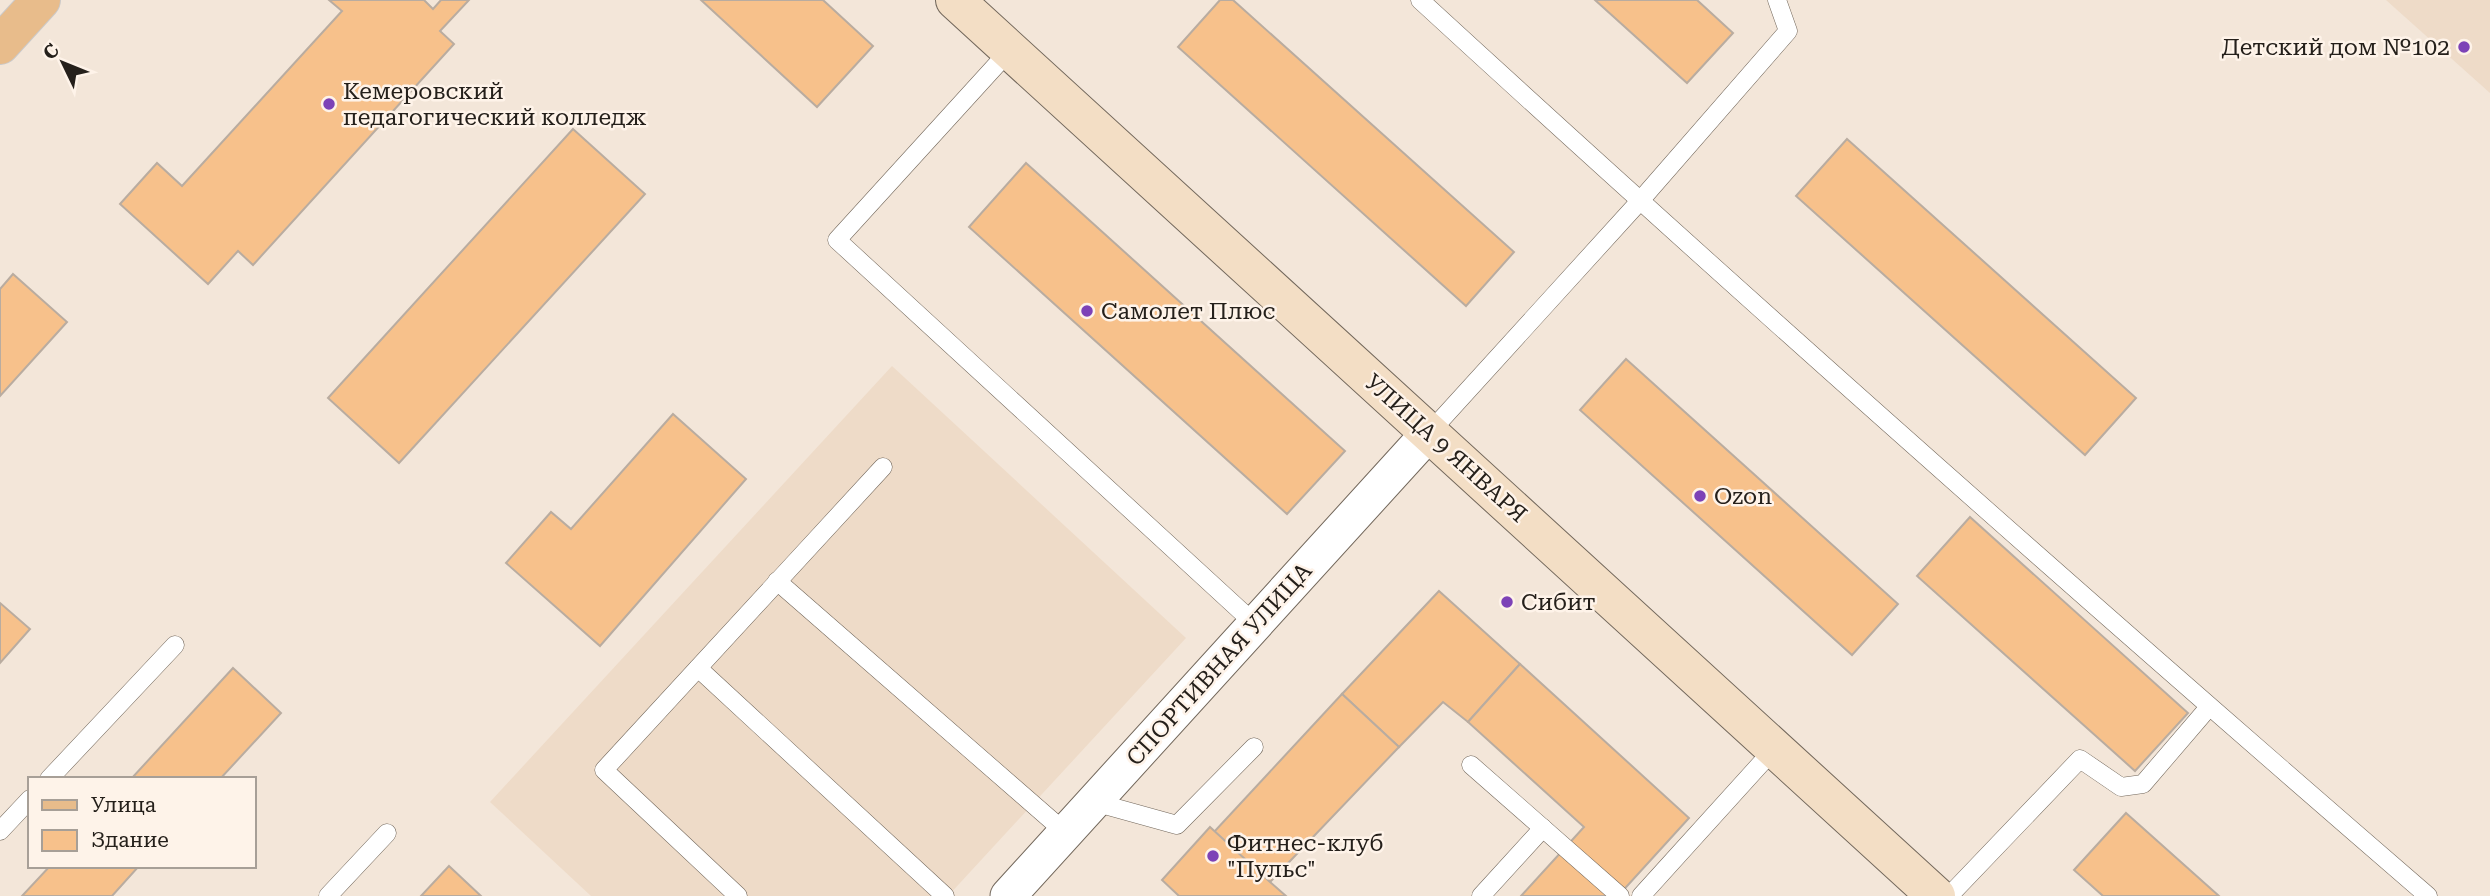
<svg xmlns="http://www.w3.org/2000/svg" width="2490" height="896" font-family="'Roboto Serif',serif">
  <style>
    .built { fill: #eedbc8 }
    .building { fill: #f7c18b; stroke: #b9aca0; stroke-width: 2 }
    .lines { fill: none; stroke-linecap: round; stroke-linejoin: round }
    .lane-casing { stroke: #72675b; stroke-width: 19 }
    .street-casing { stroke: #72675b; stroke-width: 37 }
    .secondary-casing { stroke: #72675b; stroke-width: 40 }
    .primary-casing { stroke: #cbc9c8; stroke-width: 40 }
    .lane { stroke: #fff; stroke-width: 18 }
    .street { stroke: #fff; stroke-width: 35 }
    .secondary { stroke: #f3dec5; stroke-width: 38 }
    .primary { stroke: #e8bc8b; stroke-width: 38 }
    .poi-dot { fill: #7d42b7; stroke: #fef3e9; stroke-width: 2.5 }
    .labels { text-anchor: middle; stroke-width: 5; stroke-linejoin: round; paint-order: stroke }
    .poi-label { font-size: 23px; fill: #25201b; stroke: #fef3e9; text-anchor: start }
    .street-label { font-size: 23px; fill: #25201b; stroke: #fef3e9 }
  </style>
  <rect width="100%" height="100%" fill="#f3e6d9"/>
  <!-- built -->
  <g class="built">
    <polygon points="2386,0 2490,0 2490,93"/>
    <polygon points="892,366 1186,638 948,896 591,896 490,802"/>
  </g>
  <!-- building -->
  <g class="building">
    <polygon points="329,0 424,0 433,9 441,0 469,0 440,31 454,44 253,265 238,251 208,284 120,204 157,163 182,186 342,11"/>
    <polygon points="701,0 823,0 873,46 817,107"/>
    <polygon points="1220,0 1233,0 1514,252 1466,306 1178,47"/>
    <polygon points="1595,0 1697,0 1733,33 1687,83"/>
    <polygon points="573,129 645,194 399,463 328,398"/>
    <polygon points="1847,139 2136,398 2085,455 1796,196"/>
    <polygon points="1026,163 1345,451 1287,514 969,227"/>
    <polygon points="13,274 67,322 0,396 0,289"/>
    <polygon points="1626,359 1898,604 1852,655 1580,410"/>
    <polygon points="673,414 746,479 600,646 506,563 551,512 571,529"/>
    <polygon points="1970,517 2188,713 2135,771 1917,576"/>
    <polygon points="1439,591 1520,664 1468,722 1443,702 1399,747 1342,694"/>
    <polygon points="0,603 30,629 0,663"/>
    <polygon points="1520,664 1689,818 1618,896 1521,896 1584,827 1468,722"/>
    <polygon points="233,668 281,713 220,779 131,779"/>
    <polygon points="1342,694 1399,747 1270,882 1214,832"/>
    <polygon points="2126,813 2219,896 2103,896 2074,870"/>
    <polygon points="1210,827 1270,882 1286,896 1179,896 1162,880"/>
    <polygon points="50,866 139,866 112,896 22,896"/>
    <polygon points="449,866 481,896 421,896"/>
  </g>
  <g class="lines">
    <defs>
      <g id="lane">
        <path d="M1420,0C1751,304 2088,602 2428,896"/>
        <polyline points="1010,50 837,240 1255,624"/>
        <polyline points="1429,433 1639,202 1788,31 1777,0"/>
        <polyline points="777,581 1066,833"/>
        <polyline points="698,668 945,896"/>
        <polyline points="1471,765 1620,896"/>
        <polyline points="49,779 175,645"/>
        <polyline points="1094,802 1177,825 1254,747"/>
        <polyline points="0,831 30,799"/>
        <polyline points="328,896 387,833"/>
        <polyline points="738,896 604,770 883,467"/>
        <polyline points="1481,896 1543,828"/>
        <polyline points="1641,896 1775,748"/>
        <polyline points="1949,896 2080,759 2121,787 2143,784 2209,707"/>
      </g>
      <polyline id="street" points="1008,896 1429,433"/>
      <polyline id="secondary" points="955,0 1936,896"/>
      <polyline id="primary" points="0,45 41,0"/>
    </defs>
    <!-- lane casing -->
    <use href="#lane" class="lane-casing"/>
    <!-- street casing -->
    <use href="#street" class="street-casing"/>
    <!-- secondary casing -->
    <use href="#secondary" class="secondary-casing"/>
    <!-- primary casing -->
    <use href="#primary" class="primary-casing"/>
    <!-- lane -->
    <use href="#lane" class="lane"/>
    <!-- street -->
    <use href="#street" class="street"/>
    <!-- secondary -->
    <use href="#secondary" class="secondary"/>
    <!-- primary -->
    <use href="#primary" class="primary"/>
  </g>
  <!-- markers -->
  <g class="poi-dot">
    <circle cx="2464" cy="47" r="7"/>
    <circle cx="329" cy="104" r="7"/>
    <circle cx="1087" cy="311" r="7"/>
    <circle cx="1700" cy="496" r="7"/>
    <circle cx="1507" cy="602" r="7"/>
    <circle cx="1213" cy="856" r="7"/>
  </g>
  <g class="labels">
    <!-- poi labels -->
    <g class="poi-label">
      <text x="2450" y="55" text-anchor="end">Детский дом №102</text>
      <text x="343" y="99">Кемеровский<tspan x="343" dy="26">педагогический колледж</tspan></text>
      <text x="1101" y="319">Самолет Плюс</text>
      <text x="1714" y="504">Ozon</text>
      <text x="1521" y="610">Сибит</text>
      <text x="1227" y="851">Фитнес-клуб<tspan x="1227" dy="26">"Пульс"</tspan></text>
    </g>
    <!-- street labels -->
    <g class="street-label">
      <text transform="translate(1446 448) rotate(42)" y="8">УЛИЦА 9 ЯНВАРЯ</text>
      <text transform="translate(1219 664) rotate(-48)" y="8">СПОРТИВНАЯ УЛИЦА</text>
    </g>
  </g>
  <!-- legend -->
  <rect x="28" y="777" width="228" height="91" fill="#fef3e9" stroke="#a79f97" stroke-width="2"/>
  <rect x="42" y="800" width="35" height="10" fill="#e8bc8b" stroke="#a79f97" stroke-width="2"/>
  <text x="91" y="812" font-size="21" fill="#25201b">Улица</text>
  <rect x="42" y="830" width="35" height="21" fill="#f7c18b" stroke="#a79f97" stroke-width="2"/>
  <text x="91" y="847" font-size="21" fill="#25201b">Здание</text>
  <!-- north arrow -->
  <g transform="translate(63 63) rotate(313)" stroke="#fef3e9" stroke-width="5" paint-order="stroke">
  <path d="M0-5L12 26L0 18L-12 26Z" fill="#25201b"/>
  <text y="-10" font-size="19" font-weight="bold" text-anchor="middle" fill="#25201b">С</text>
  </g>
</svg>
